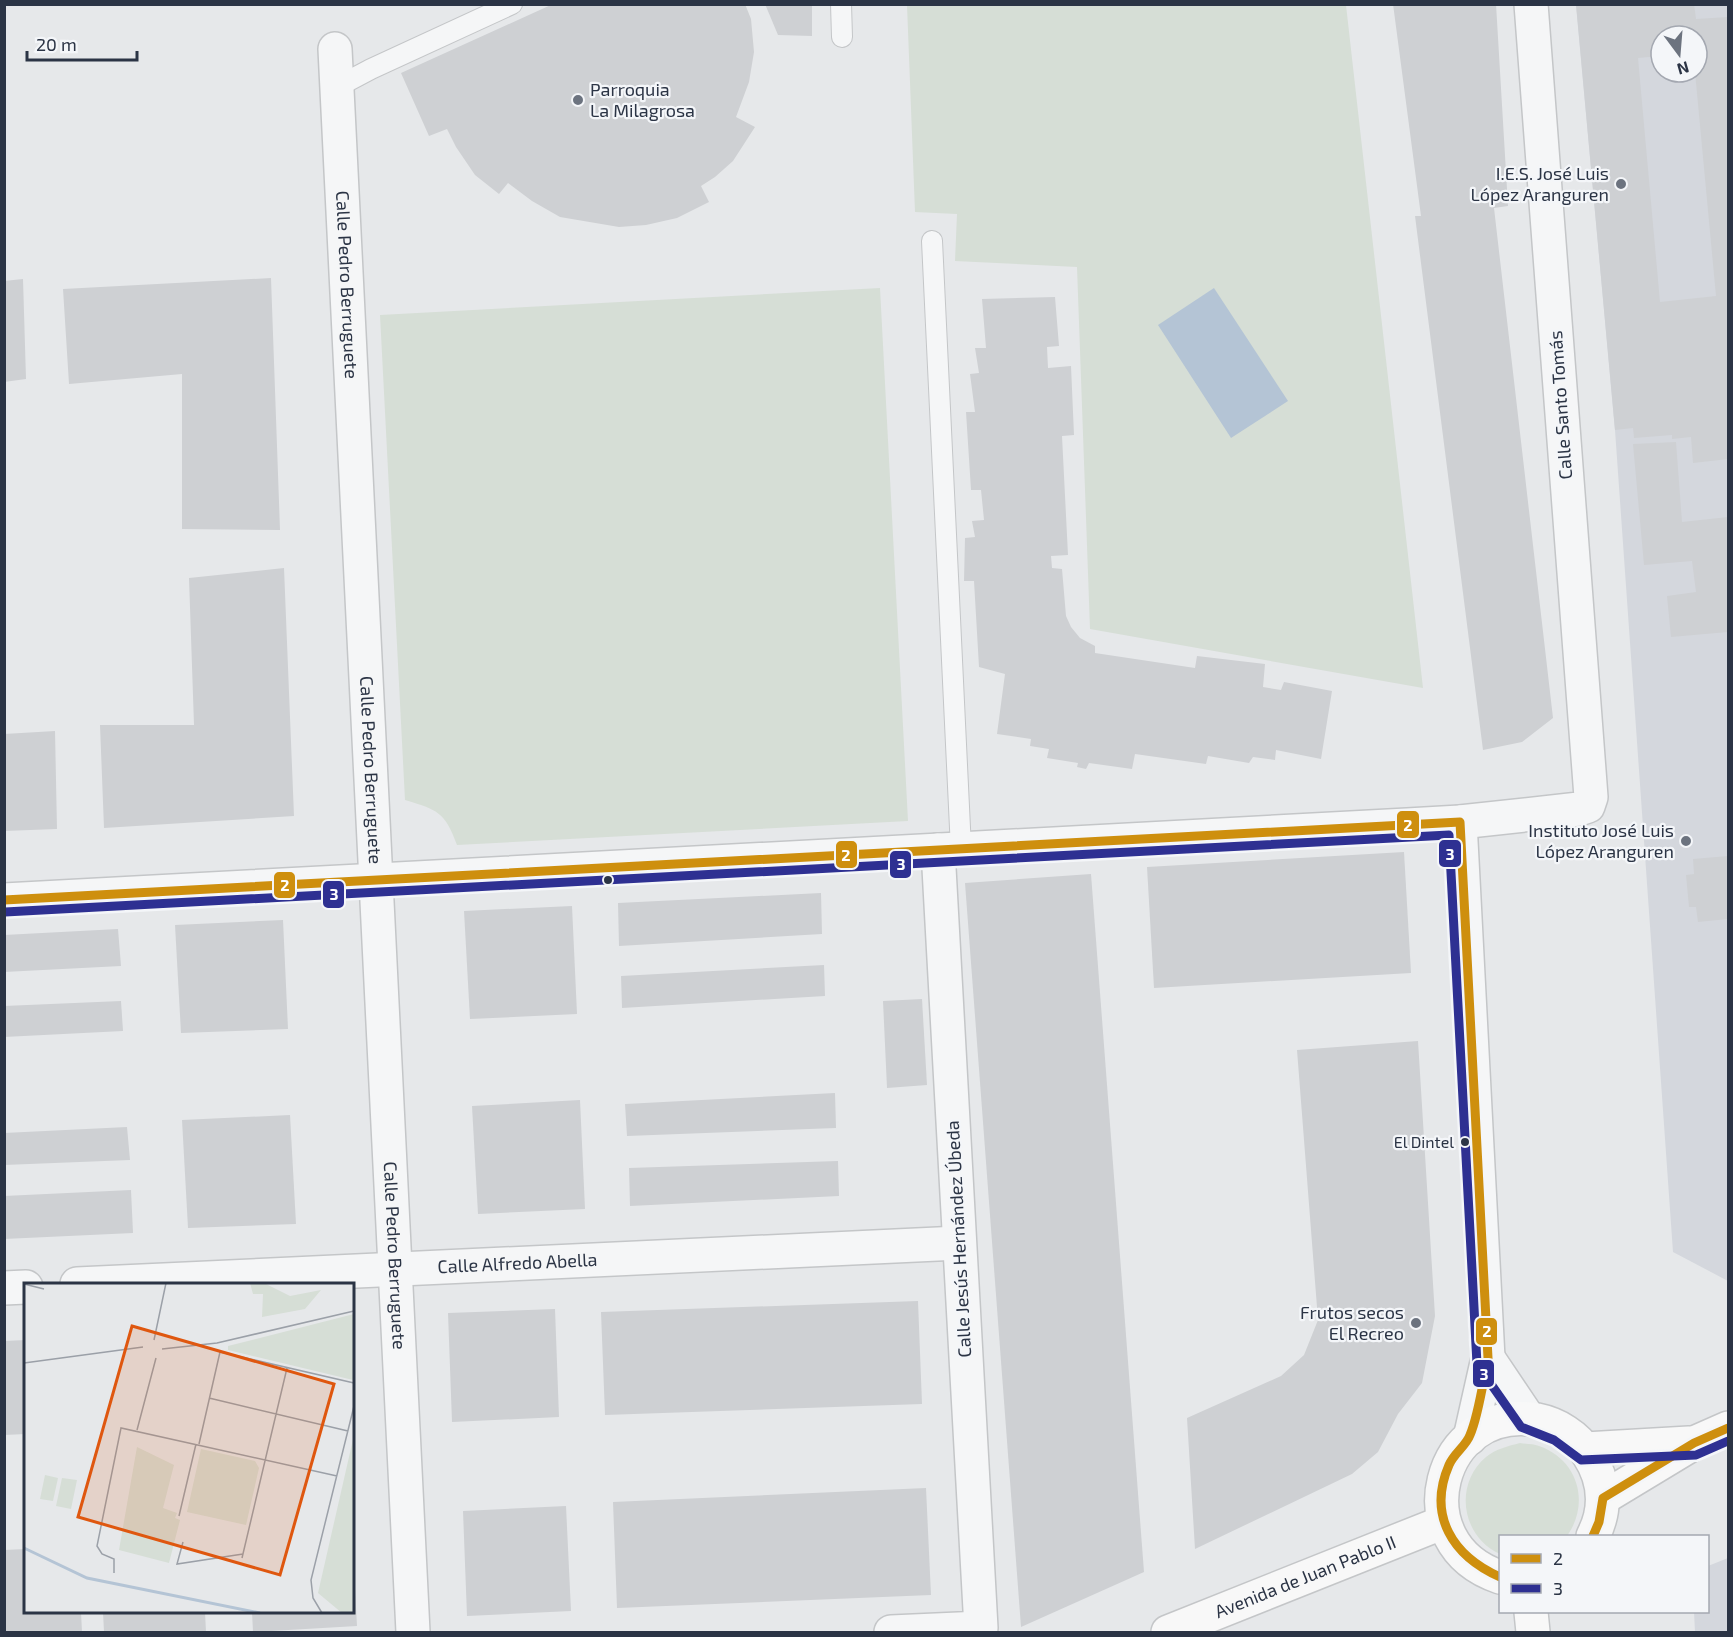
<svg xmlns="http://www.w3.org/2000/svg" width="1733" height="1637" font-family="'Exo 2',sans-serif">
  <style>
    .built { fill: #d4d7dd; fill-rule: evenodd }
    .green { fill: #d6ded6 }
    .water { fill: #b4c4d5 }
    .building { fill: #ced0d3; fill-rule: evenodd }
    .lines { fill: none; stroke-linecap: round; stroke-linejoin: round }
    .lane-casing { stroke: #c4c6c8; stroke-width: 22 }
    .street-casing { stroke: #c4c6c8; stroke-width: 36 }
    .secondary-casing { stroke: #c4c6c8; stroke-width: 36 }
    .lane { stroke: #f5f6f7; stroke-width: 20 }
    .street { stroke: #f5f6f7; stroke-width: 33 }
    .secondary { stroke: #f8f8f8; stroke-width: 33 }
    .bus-1-casing { stroke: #f4f6f9; stroke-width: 14 }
    .bus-2-casing { stroke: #f4f6f9; stroke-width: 14 }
    .bus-1 { stroke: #ce8f0e; stroke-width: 9 }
    .bus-2 { stroke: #2e3092; stroke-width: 9 }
    .poi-dot { fill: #6c737f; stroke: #f4f6f9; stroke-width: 2 }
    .bus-dot { fill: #2b3445; stroke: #f4f6f9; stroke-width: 2 }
    .labels { text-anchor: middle; stroke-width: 4.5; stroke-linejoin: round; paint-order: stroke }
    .bus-label { font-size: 16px; fill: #2b3445; stroke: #f4f6f9; text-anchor: end }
    .poi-label { font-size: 18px; fill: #2b3445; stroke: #f4f6f9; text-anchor: end }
    .street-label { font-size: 18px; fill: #2b3445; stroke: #f4f6f9 }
    .inset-river { fill: none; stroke: #b4c4d5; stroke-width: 3 }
    .inset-road { fill: none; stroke: #9ba0a8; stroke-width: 1.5 }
    .view { fill: #df570f; fill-opacity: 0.15; stroke: #df570f; stroke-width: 3 }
    .inset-edge { fill: none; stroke: #2b3445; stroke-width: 3 }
    .line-badge { stroke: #f4f6f9; stroke-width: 2 }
    .badge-label { font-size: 16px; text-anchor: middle; font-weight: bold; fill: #fff }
  </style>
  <rect width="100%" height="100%" fill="#e6e8ea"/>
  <!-- built -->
  <g class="built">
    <path d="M1576,5H1728V1281L1673,1252L1615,430ZM1661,36H1697V72H1661Z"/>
    <polygon points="1728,1558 1728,1632 1695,1632 1694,1612 1708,1612 1708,1566"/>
  </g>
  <!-- green -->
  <g class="green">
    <polygon points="907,5 1346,5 1423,688 1090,629 1077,267 955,261 957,214 915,212"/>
    <path d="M880,288L908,821L457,845C445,812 438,810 405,800L380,315Z"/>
    <path d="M1520,1443C1527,1444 1534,1444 1539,1446C1579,1460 1590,1504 1567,1536H1500V1554C1462,1537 1453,1485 1486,1457C1496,1449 1508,1446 1520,1443Z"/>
  </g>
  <!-- water -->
  <polygon class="water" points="1214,288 1288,401 1231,438 1158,325"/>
  <!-- building -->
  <g class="building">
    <polygon points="553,4 745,4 751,19 754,52 749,82 736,117 755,127 733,161 715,177 701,186 709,202 677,218 646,225 619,227 560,217 532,201 508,183 499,194 475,175 456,147 447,129 429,136 401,73"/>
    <polygon points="765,4 812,4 812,36 778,35"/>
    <polygon points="1393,4 1496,4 1508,206 1494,208 1553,718 1522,742 1483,750 1415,216 1421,216"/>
    <path d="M1576,4H1694L1696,19L1728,17V459L1693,463L1691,437L1672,439V435L1634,438L1633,428L1615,430ZM1661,36H1697V72H1695L1716,296L1660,302L1638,58L1661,56Z"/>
    <polygon points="271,278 280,530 182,529 182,374 69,384 63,289"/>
    <polygon points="23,279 26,379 4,382 4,281"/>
    <polygon points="1055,297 1059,346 1047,347 1048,368 1071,366 1074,435 1062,436 1068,555 1051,556 1052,568 1062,569 1066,616 1071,627 1080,638 1095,646 1095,653 1195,668 1197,656 1265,664 1263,687 1281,690 1284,682 1332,691 1321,759 1276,750 1275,760 1253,757 1249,763 1208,756 1206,764 1135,754 1132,769 1089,763 1086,769 1077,767 1078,763 1047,758 1049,749 1030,746 1031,739 997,734 1005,674 979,667 974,581 964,581 965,538 975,537 972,521 984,520 981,490 971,490 966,412 975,412 970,374 979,373 975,348 986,348 982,299"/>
    <polygon points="1676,442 1682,522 1728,517 1728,632 1671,637 1667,596 1696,592 1692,561 1644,565 1633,444"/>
    <polygon points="284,568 294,816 104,828 100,725 194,725 189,578"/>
    <polygon points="55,731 57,829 4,831 4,734"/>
    <polygon points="1404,852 1411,973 1154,988 1147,867"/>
    <polygon points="1728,856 1728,919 1698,922 1696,907 1689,907 1686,875 1694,874 1693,859"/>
    <polygon points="1091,874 1144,1572 1021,1627 965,883"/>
    <polygon points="821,893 822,934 619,946 618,903"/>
    <polygon points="572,906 577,1014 470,1019 464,911"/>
    <polygon points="283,920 288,1029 181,1033 175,925"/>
    <polygon points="118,929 121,966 4,972 4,935"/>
    <polygon points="824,965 825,996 622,1008 621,976"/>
    <polygon points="922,999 927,1085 887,1088 883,1001"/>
    <polygon points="121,1001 123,1031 4,1037 4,1006"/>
    <polygon points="1418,1041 1435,1316 1422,1383 1398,1414 1378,1452 1352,1474 1195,1549 1187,1418 1281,1376 1304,1355 1318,1320 1297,1050"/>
    <polygon points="835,1093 836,1128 627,1136 625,1104"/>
    <polygon points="580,1100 585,1209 478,1214 472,1106"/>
    <polygon points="290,1115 296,1224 188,1228 182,1120"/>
    <polygon points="127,1127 130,1160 4,1165 4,1133"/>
    <polygon points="838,1161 839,1196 630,1206 629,1168"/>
    <polygon points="131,1190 133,1233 4,1239 4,1196"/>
    <polygon points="918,1301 922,1404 605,1415 601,1312"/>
    <polygon points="555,1309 559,1417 452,1422 448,1313"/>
    <polygon points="26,1340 26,1434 4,1435 4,1341"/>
    <polygon points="926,1488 931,1595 617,1608 613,1502"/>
    <polygon points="566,1506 571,1611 467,1616 463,1511"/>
    <polygon points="26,1549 26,1612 81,1612 82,1632 4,1632 4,1550"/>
    <polygon points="352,1571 354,1571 357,1626 253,1632 252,1612 352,1612"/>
    <polygon points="103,1612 205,1612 206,1632 104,1632"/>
  </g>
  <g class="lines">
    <defs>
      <g id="lane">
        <polyline points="841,4 842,37"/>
        <polyline points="337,87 371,69 512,4"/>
        <polyline points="932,241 961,849"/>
      </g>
      <g id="street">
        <path id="s1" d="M335,49L413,1632"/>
        <polyline points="1460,822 1488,1358 1470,1438"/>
        <polyline points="4,900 1407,825 1460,822 1579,809 1588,806 1591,797 1531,4"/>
        <path id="s2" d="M77,1284L959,1243"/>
        <polyline points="4,1288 26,1287"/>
        <polyline points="1488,1358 1529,1419"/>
        <polyline points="891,1632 981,1628 938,850"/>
      </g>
      <g id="secondary">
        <polyline points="1585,1449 1689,1443"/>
        <polyline points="1603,1498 1694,1443 1728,1428"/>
        <path d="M1500,1577C1401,1544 1438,1403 1537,1420C1557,1424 1577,1436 1588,1454C1605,1480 1607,1509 1593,1536"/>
        <polyline points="1531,1612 1533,1632"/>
        <path id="s3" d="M1168,1632L1444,1522"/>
      </g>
    </defs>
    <!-- lane casing -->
    <use href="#lane" class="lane-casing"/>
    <!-- street casing -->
    <use href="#street" class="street-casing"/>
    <!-- secondary casing -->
    <use href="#secondary" class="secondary-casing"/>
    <!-- lane -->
    <use href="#lane" class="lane"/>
    <!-- street -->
    <use href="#street" class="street"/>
    <!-- secondary -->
    <use href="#secondary" class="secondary"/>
    <defs>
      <g id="bus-1">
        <path d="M4,900L1460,822L1488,1358C1483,1381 1479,1414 1470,1435C1466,1446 1454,1453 1449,1465C1427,1516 1453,1556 1500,1577"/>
        <polyline points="1593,1536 1599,1522 1603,1498 1694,1443 1728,1428"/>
      </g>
      <polyline id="bus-2" points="5,912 1449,835 1477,1364 1521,1427 1554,1440 1581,1460 1696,1455 1728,1441"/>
    </defs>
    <!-- bus-1 casing -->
    <use href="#bus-1" class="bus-1-casing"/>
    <!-- bus-2 casing -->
    <use href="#bus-2" class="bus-2-casing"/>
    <!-- bus-1 -->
    <use href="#bus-1" class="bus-1"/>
    <!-- bus-2 -->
    <use href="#bus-2" class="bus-2"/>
  </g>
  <!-- markers -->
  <g class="poi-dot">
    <circle cx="578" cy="100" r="6"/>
    <circle cx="1621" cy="184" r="6"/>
    <circle cx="1686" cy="841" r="6"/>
    <circle cx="1416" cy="1323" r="6"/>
  </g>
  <g class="bus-dot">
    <circle cx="608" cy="880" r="5"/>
    <circle cx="1465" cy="1142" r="5"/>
  </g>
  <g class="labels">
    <!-- bus labels -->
    <g class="bus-label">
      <text x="1454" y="1148">El Dintel</text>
    </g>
    <!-- poi labels -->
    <g class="poi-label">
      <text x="590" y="96" text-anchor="start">Parroquia<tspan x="590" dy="21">La Milagrosa</tspan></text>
      <text x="1609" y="180">I.E.S. José Luis<tspan x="1609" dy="21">López Aranguren</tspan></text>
      <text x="1674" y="837">Instituto José Luis<tspan x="1674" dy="21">López Aranguren</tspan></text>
      <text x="1404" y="1319">Frutos secos<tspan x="1404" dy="21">El Recreo</tspan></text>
    </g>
    <!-- street labels -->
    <g class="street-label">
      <text dy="6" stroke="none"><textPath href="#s1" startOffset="236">Calle Pedro Berruguete</textPath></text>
      <text transform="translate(1561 405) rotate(-94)" y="6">Calle Santo Tomás</text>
      <text dy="6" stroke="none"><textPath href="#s1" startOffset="722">Calle Pedro Berruguete</textPath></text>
      <text transform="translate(959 1239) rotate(-93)" y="6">Calle Jesús Hernández Úbeda</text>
      <text dy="6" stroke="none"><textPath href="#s1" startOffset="1208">Calle Pedro Berruguete</textPath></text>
      <text dy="6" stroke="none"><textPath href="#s2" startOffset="441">Calle Alfredo Abella</textPath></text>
      <text dy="6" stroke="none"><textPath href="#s3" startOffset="148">Avenida de Juan Pablo II</textPath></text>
    </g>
  </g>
  <!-- overview -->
  <g transform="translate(24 1283)">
    <rect width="330" height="330" fill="#e6e8ea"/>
    <path d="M226,0H240L266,13L297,7L281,26L238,34L239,11H229ZM330,31L329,97L204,67V63ZM330,152V330H318L294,310ZM113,164L150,182L139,225L153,230L151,235L156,237L145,280L95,267ZM177,166L231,178L235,185L222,242L163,229ZM21,192L34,195L29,218L16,216ZM38,195L53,197L47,226L32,223Z" fill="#d6ded6"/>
    <path class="inset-river" d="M0,265L63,295L236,330"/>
    <path class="inset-road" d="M0,1L20,6M130,57L142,0M138,66L193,60L330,28M0,80L119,64M185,115L324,148M113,147L132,75M175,161L196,69L330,100M155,233L172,161M159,259L153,281L219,271M218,275L263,85M90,290V276L78,271L73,263L97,145L313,193M298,330L289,315L287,297L330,123"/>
    <path class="view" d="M108,43L310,101L256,292L54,234Z"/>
    <rect width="330" height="330" class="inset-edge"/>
  </g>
  <g class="line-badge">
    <rect x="1396" y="810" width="24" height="29" rx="6" fill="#ce8f0e"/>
    <rect x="1438" y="839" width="24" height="29" rx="6" fill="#2e3092"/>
    <rect x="835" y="840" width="23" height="29" rx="6" fill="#ce8f0e"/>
    <rect x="889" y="850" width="23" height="29" rx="6" fill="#2e3092"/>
    <rect x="273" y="871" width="23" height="28" rx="6" fill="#ce8f0e"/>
    <rect x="322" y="880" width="23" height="29" rx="6" fill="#2e3092"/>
    <rect x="1475" y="1317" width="23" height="29" rx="6" fill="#ce8f0e"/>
    <rect x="1472" y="1359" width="23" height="29" rx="6" fill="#2e3092"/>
  </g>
  <g class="badge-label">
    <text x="1408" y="831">2</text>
    <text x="1450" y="860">3</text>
    <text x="846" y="861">2</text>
    <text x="901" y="870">3</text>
    <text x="285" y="891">2</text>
    <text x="334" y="900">3</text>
    <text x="1487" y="1337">2</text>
    <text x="1484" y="1380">3</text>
  </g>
  <!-- border -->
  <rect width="1733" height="1637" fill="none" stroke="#2b3445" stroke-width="12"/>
  <!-- legend -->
  <rect x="1499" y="1535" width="210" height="78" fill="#f4f6f9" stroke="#a4a8b1" stroke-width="1.5"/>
  <rect x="1511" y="1554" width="30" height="9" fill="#ce8f0e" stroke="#a4a8b1" stroke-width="1.5"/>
  <text x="1553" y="1565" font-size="18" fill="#2b3445">2</text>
  <rect x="1511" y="1584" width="30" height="9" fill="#2e3092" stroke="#a4a8b1" stroke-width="1.5"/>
  <text x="1553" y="1595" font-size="18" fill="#2b3445">3</text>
  <!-- north arrow -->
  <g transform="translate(1679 54) rotate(164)"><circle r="28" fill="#f4f6f9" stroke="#a4a8b1" stroke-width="1.5"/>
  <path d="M0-4.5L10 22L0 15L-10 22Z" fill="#6c737f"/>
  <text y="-9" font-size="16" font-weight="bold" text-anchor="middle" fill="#2b3445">N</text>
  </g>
  <!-- scale -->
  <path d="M27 51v9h110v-9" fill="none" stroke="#2b3445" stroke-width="3"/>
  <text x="36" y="51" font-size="18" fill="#2b3445" stroke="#f4f6f9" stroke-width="4.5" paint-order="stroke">20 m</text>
</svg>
